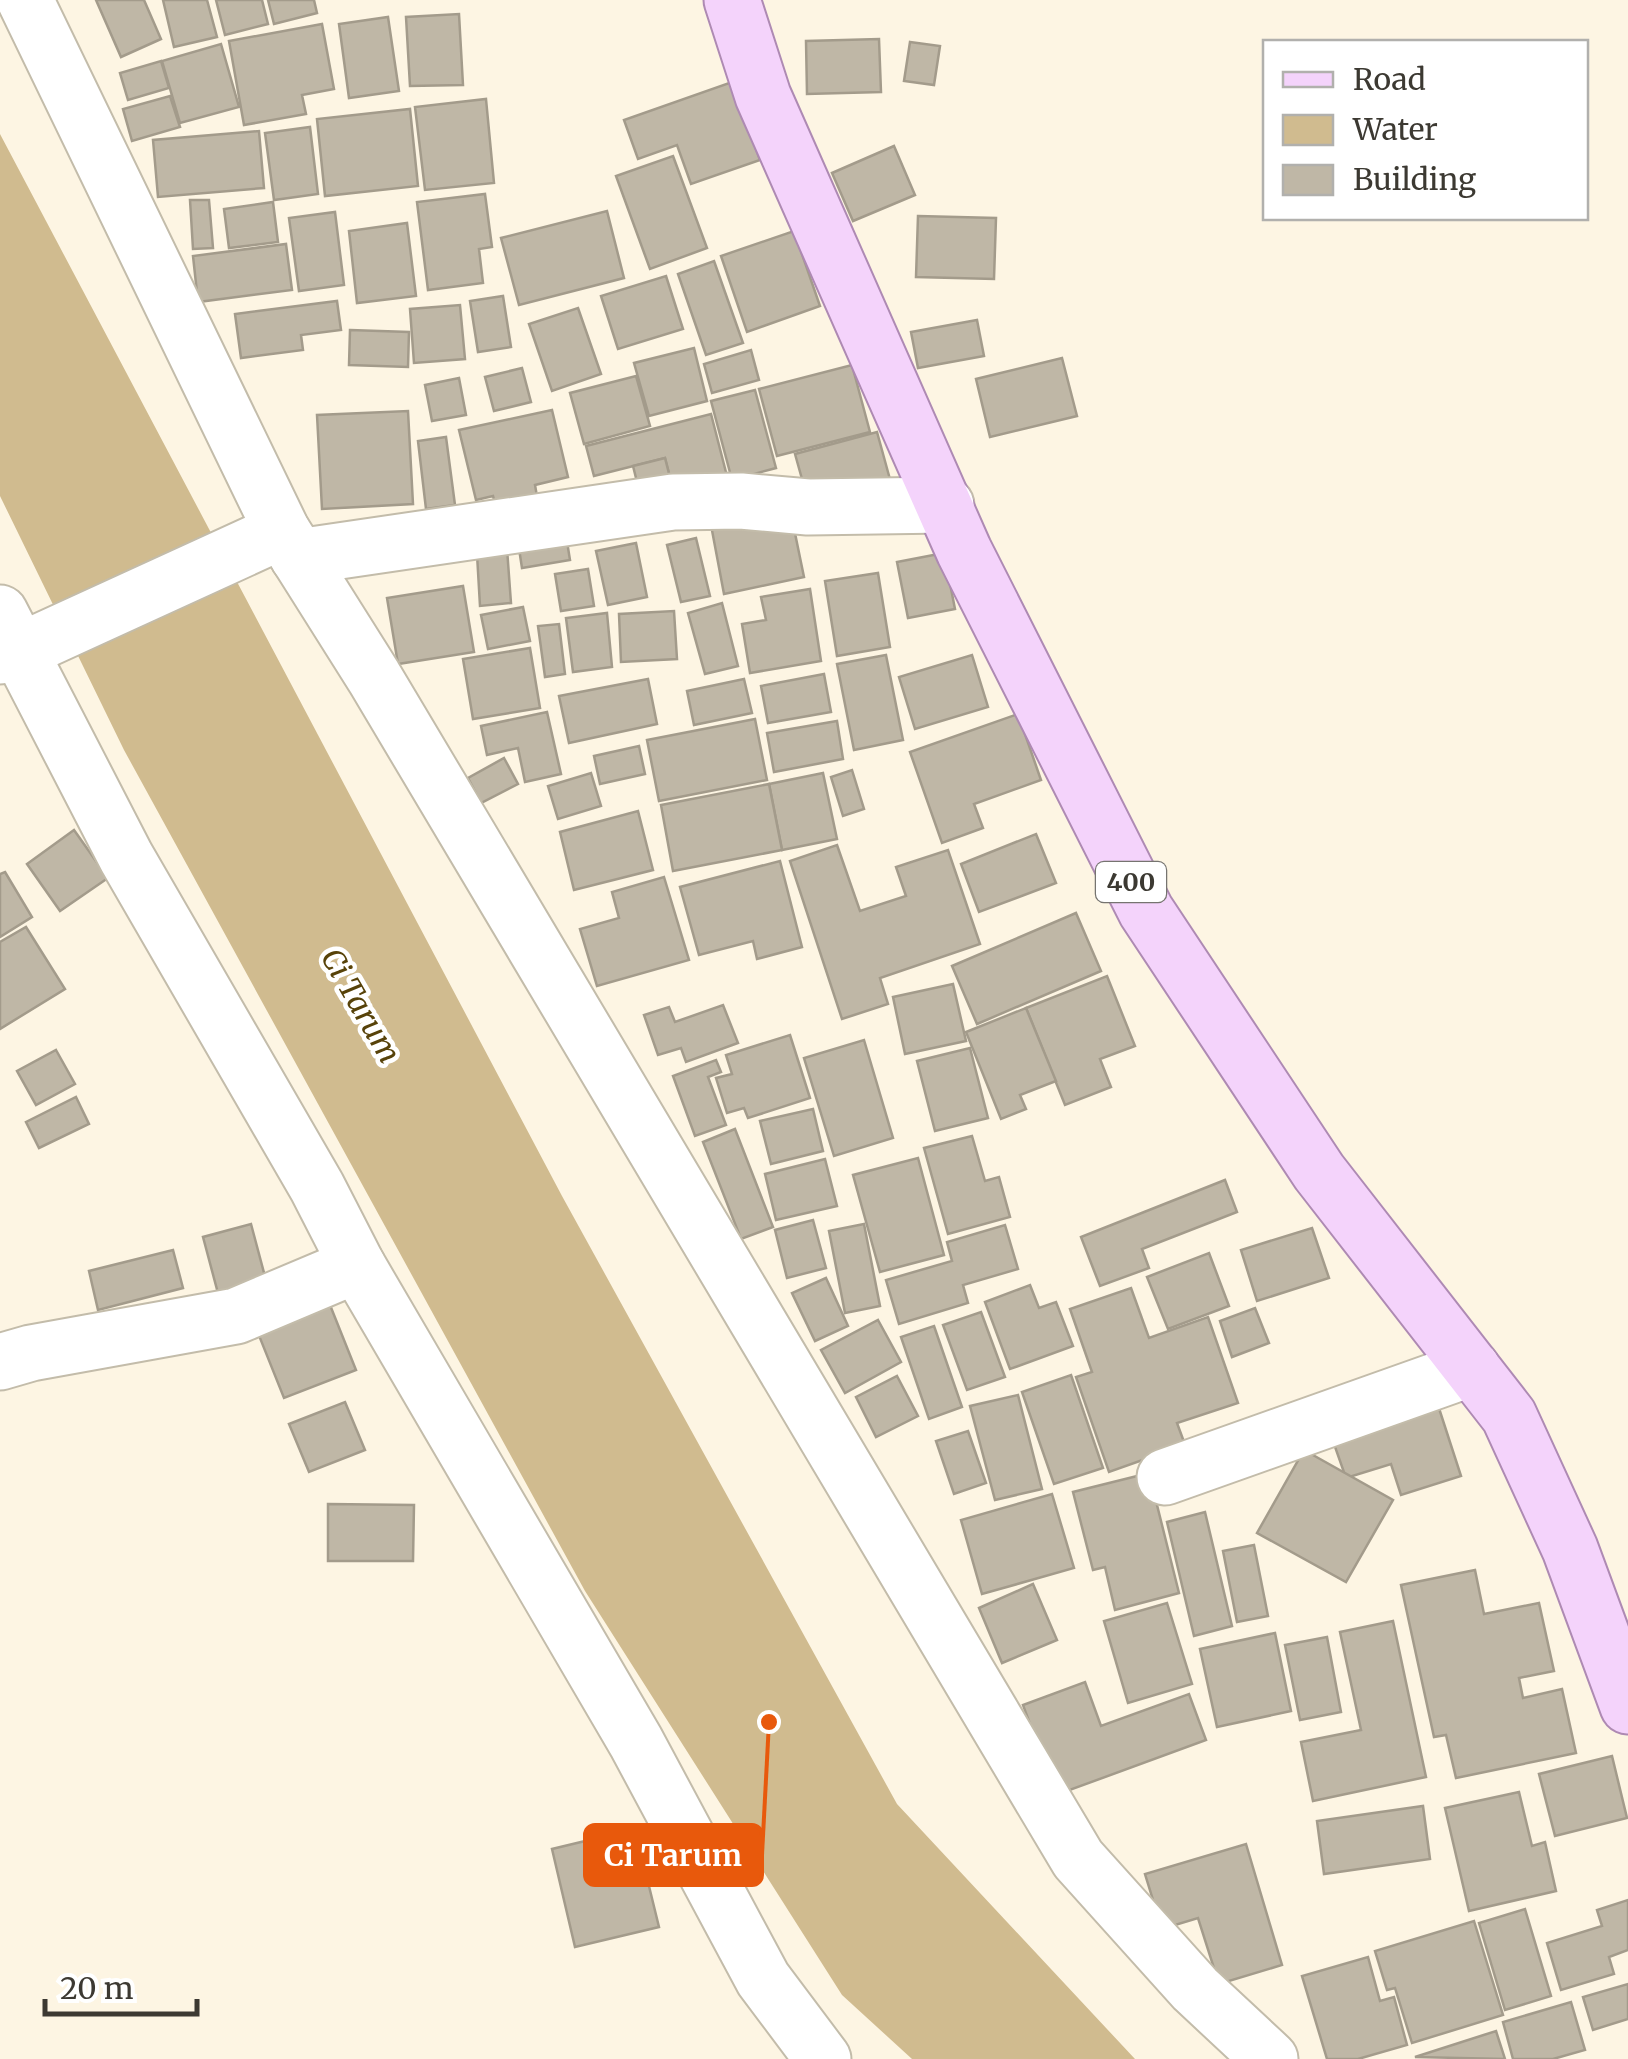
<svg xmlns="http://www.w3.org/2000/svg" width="1628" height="2059" font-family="Merriweather,serif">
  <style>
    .water { fill: #d0bb8f }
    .building { fill: #bfb7a6; stroke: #a39b8b; stroke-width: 2.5 }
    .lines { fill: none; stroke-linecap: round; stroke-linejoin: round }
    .street-casing { stroke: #c3bcaa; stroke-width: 59 }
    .primary-casing { stroke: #ae8ab3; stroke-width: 59 }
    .street { stroke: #fff; stroke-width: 55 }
    .primary { stroke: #f4d3fb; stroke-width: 55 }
    .labels { text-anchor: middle; stroke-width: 9; stroke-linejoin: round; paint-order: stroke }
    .shield { fill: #fff; stroke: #767470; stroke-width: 2.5 }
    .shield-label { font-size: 25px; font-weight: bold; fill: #3c3932 }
    .water-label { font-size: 30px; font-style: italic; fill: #574209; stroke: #fff }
    .leader { fill: none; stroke: #e8590c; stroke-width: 4 }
    .callout-dot { fill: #e8590c; stroke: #fff; stroke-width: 4 }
    .callout { fill: #e8590c; stroke: #e8590c; stroke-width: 4 }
    .callout-label { font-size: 30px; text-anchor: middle; font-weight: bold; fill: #fff }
  </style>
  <rect width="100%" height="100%" fill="#fdf5e3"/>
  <!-- water -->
  <polygon class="water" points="0,134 562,1196 897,1804 1135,2059 912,2059 842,1995 585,1591 124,750 0,496"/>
  <!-- building -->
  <g class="building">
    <polygon points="96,0 144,0 161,39 121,57"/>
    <polygon points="163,0 207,0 217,37 174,47"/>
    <polygon points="216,0 262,0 268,24 225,35"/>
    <polygon points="268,0 314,0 317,13 274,24"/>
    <polygon points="459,14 463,85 410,86 406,17"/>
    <polygon points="388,17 399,91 349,98 339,24"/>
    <polygon points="322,24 334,89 302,95 306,114 244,125 229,41"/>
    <polygon points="879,39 881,92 807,94 806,41"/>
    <polygon points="910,42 940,46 934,85 904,81"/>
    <polygon points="221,44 239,107 180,123 162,61"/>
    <polygon points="161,61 169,88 128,100 120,73"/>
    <polygon points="732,82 760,160 691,184 677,145 638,159 624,120"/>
    <polygon points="170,96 180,127 132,141 123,109"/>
    <polygon points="486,99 494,183 425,190 415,107"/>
    <polygon points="410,109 418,186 325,196 317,119"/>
    <polygon points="310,127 318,194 274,200 265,133"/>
    <polygon points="259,131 264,188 158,197 153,140"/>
    <polygon points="894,146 915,195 853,221 832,173"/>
    <polygon points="673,156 707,248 650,269 616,176"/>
    <polygon points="485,194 492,247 479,249 483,283 428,290 417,202"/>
    <polygon points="190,200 209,200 213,248 193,249"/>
    <polygon points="273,202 278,242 229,248 224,209"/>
    <polygon points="607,211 624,278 519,305 501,238"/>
    <polygon points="335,212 344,285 299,291 289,218"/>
    <polygon points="918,216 996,218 994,279 916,277"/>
    <polygon points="407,223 416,296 357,303 349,231"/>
    <polygon points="794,231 820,306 747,332 721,256"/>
    <polygon points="286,244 292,290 198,302 193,256"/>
    <polygon points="714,261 743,343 706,355 678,274"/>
    <polygon points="666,276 683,329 618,349 601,296"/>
    <polygon points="503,296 511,347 478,352 470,301"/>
    <polygon points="337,301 341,330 301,335 303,350 241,358 235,314"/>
    <polygon points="460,305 465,359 414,363 410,309"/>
    <polygon points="578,308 601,374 552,391 529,324"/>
    <polygon points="977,320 984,356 918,368 911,332"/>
    <polygon points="350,330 409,332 408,367 349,365"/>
    <polygon points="694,348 707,401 649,416 634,363"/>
    <polygon points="751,350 759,380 712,393 704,364"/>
    <polygon points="1062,358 1077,416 990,437 976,379"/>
    <polygon points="852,365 870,432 777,456 759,389"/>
    <polygon points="522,368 531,402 494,411 485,377"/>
    <polygon points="636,376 650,426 584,444 570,393"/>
    <polygon points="459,378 466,415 432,421 425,385"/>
    <polygon points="755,390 776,468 732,480 711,401"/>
    <polygon points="552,410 568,477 535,485 538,502 497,511 493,496 476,500 459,430"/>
    <polygon points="408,411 413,504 322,509 317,415"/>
    <polygon points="711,414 728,480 674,493 665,458 594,476 586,446"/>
    <polygon points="877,432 891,483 809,504 795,454"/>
    <polygon points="446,437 455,505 426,509 418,441"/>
    <polygon points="665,458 674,493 642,502 633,466"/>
    <polygon points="790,509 804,577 724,594 711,525"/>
    <polygon points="565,529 570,560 522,568 517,536"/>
    <polygon points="506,535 511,603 480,606 476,537"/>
    <polygon points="696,538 710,596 681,602 667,545"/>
    <polygon points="636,543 647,597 608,605 596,551"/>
    <polygon points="944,553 955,609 908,618 897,562"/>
    <polygon points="588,569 594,606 561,611 555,574"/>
    <polygon points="878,573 890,647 837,656 825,581"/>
    <polygon points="463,586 474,652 398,664 387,598"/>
    <polygon points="810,589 821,661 750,673 742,624 766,620 761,597"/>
    <polygon points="722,603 738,666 705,674 688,613"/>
    <polygon points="523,607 530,641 488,649 481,615"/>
    <polygon points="674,611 677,659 621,662 619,614"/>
    <polygon points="607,613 612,667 573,672 566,618"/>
    <polygon points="559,624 565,674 545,677 538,626"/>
    <polygon points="530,648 540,708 473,719 463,659"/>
    <polygon points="886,655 903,740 854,750 837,664"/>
    <polygon points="972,655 988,707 915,729 899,677"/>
    <polygon points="824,674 831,712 768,723 761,686"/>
    <polygon points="648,679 657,724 569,743 559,696"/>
    <polygon points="744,679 752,713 694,725 687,691"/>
    <polygon points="547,712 561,774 525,782 518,748 487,755 481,726"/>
    <polygon points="1018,714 1041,780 974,804 983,828 942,843 910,752"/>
    <polygon points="755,719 767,780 659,801 647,740"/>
    <polygon points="837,721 843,759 774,772 767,733"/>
    <polygon points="639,746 645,774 600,784 594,756"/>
    <polygon points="504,758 518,784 481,803 468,778"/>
    <polygon points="852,770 864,809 843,816 831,777"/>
    <polygon points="591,773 601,806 558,819 548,786"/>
    <polygon points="823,773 837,839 782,850 769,784"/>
    <polygon points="769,784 782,850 673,871 661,805"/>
    <polygon points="638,811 653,870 574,890 560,832"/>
    <polygon points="74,830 108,878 60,911 27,864"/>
    <polygon points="1036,834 1056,883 979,912 961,864"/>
    <polygon points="837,845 860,911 906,896 896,867 948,850 980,944 880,978 888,1004 842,1019 790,861"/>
    <polygon points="780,861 802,947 757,959 753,941 699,955 680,887"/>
    <polygon points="5,872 32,917 0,937 0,874"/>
    <polygon points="664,877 689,960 597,986 580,929 619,918 612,892"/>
    <polygon points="1076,913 1101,971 977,1024 952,966"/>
    <polygon points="26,927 65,989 0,1029 0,942"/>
    <polygon points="1107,976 1135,1046 1100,1059 1111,1087 1065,1105 1026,1008"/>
    <polygon points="953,984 966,1041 905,1054 893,997"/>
    <polygon points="723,1005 738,1043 686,1062 681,1048 658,1055 644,1015 669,1007 675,1022"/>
    <polygon points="1026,1008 1056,1081 1020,1095 1026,1109 1001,1119 966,1032"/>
    <polygon points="790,1035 810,1098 748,1118 744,1108 727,1113 716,1078 732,1074 726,1055"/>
    <polygon points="864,1040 893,1138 834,1156 804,1058"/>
    <polygon points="970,1048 988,1118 935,1131 917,1061"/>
    <polygon points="56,1050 75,1084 36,1105 17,1071"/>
    <polygon points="716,1060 721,1072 708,1077 726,1125 695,1136 673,1076"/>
    <polygon points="76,1097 89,1124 39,1148 26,1122"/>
    <polygon points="813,1109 823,1151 771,1164 760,1121"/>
    <polygon points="735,1129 773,1227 741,1239 703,1142"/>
    <polygon points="972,1136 985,1181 999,1177 1010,1217 948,1234 924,1148"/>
    <polygon points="918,1158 944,1255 880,1272 853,1175"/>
    <polygon points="825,1159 837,1206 776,1220 765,1174"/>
    <polygon points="1225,1180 1237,1212 1142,1249 1149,1268 1100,1286 1081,1237"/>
    <polygon points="813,1220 826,1268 787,1278 775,1230"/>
    <polygon points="251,1224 271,1299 223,1312 203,1237"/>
    <polygon points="864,1224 880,1306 845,1313 829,1231"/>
    <polygon points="1005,1225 1018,1269 963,1285 968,1303 899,1324 886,1280 952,1261 947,1242"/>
    <polygon points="1312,1228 1329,1278 1257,1301 1241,1250"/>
    <polygon points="173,1250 183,1288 98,1310 89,1271"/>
    <polygon points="1209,1253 1229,1306 1168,1329 1147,1277"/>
    <polygon points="826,1278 848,1326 815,1341 792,1293"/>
    <polygon points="322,1285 356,1370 284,1398 250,1313"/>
    <polygon points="1030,1285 1039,1308 1056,1302 1073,1346 1010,1369 985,1302"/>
    <polygon points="1131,1288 1149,1338 1208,1317 1238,1403 1177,1423 1187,1450 1151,1457 1109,1472 1076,1377 1092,1372 1070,1309"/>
    <polygon points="1255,1308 1269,1343 1232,1357 1220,1321"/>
    <polygon points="981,1312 1005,1377 967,1390 943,1325"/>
    <polygon points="878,1320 901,1362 845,1393 821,1350"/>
    <polygon points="934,1326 962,1407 929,1419 901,1337"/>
    <polygon points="1071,1375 1103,1468 1054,1484 1022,1392"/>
    <polygon points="897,1376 918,1416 876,1437 856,1397"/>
    <polygon points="1018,1395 1042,1489 995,1500 970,1406"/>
    <polygon points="1435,1396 1461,1476 1401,1495 1391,1464 1346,1478 1334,1444"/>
    <polygon points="345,1402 365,1450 309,1472 289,1424"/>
    <polygon points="968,1431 986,1483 954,1494 936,1441"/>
    <polygon points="1304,1450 1393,1500 1346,1582 1257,1533"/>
    <polygon points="1149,1473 1179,1593 1115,1610 1105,1567 1093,1570 1073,1492"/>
    <polygon points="1052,1494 1074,1568 982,1594 961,1520"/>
    <polygon points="328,1504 414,1505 413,1561 328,1561"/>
    <polygon points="1205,1512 1232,1626 1194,1636 1167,1522"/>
    <polygon points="1254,1545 1268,1616 1237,1622 1223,1551"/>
    <polygon points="1475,1570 1484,1614 1539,1603 1554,1671 1519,1678 1523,1698 1562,1689 1576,1753 1456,1778 1446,1735 1434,1737 1401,1585"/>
    <polygon points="1033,1584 1057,1640 1002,1663 979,1608"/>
    <polygon points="1167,1603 1192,1684 1128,1703 1104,1621"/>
    <polygon points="1393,1621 1426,1777 1313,1801 1301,1742 1361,1730 1340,1632"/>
    <polygon points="1275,1633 1291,1711 1217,1727 1200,1649"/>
    <polygon points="1327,1637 1341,1712 1300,1720 1285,1645"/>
    <polygon points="1085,1682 1101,1726 1189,1694 1206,1740 1056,1795 1023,1705"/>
    <polygon points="1612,1756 1627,1818 1555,1836 1539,1774"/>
    <polygon points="1519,1792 1532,1846 1545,1842 1556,1891 1469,1911 1445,1808"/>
    <polygon points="1423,1806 1430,1859 1324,1874 1317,1821"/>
    <polygon points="635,1829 659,1927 575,1947 552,1849"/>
    <polygon points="1246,1844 1282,1965 1219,1984 1198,1918 1162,1929 1145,1874"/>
    <polygon points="1628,1900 1628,1950 1609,1957 1614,1974 1561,1990 1547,1943 1602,1926 1597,1910"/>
    <polygon points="1525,1909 1551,1996 1505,2010 1479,1923"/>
    <polygon points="1474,1921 1503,2015 1412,2043 1395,1988 1387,1990 1375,1951"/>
    <polygon points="1368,1957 1380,2001 1394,1997 1407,2045 1358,2059 1327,2059 1302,1976"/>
    <polygon points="1628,1984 1628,2019 1593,2030 1583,1997"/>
    <polygon points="1571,2002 1585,2050 1553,2059 1513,2059 1503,2022"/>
    <polygon points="1496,2031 1505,2059 1415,2057"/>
  </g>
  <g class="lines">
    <defs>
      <g id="street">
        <polyline points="25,0 282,531 374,677 1078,1859 1195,1989 1270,2059"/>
        <polyline points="298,557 673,502 741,501 808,507 946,505"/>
        <polyline points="0,613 126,857 317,1187 357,1265 636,1742 763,1979 823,2059"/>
        <polyline points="0,656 20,651 282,531"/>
        <polyline points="0,1362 31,1353 236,1316 357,1265"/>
        <polyline points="1165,1477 1472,1368"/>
      </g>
      <polyline id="primary" points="732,0 763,96 964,551 1146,911 1319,1172 1509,1416 1570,1549 1628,1706"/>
    </defs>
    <!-- street casing -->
    <use href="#street" class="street-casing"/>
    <!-- primary casing -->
    <use href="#primary" class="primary-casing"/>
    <!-- street -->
    <use href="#street" class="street"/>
    <!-- primary -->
    <use href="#primary" class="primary"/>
  </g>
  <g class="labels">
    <!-- shield labels -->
    <rect class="shield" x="1096" y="862" width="70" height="40" rx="8"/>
    <g class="shield-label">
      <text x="1131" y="891">400</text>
    </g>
    <!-- water labels -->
    <g class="water-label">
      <text transform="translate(360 1006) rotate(60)" y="10">Ci Tarum</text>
    </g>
  </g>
  <!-- callouts -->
  <path class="leader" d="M769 1722L762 1855"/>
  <circle class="callout-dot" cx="769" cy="1722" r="10"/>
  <rect class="callout" x="585" y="1825" width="177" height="60" rx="10"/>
  <g class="callout-label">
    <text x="673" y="1866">Ci Tarum</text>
  </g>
  <!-- legend -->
  <rect x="1263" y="40" width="325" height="180" fill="#ffffff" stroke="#b1b0ad" stroke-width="2.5"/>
  <rect x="1283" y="72" width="50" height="15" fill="#f4d3fb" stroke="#b1b0ad" stroke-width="2.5"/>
  <text x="1353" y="90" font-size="30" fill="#3c3932">Road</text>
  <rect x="1283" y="115" width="50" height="30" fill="#d0bb8f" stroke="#b1b0ad" stroke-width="2.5"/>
  <text x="1353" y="140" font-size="30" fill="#3c3932">Water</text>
  <rect x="1283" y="165" width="50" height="30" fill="#bfb7a6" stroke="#b1b0ad" stroke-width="2.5"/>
  <text x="1353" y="190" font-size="30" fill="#3c3932">Building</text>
  <!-- scale -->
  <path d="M45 1999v15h152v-15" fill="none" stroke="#3c3932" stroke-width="5"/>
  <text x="60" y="1999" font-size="30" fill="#3c3932" stroke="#ffffff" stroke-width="8" paint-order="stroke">20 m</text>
</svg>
